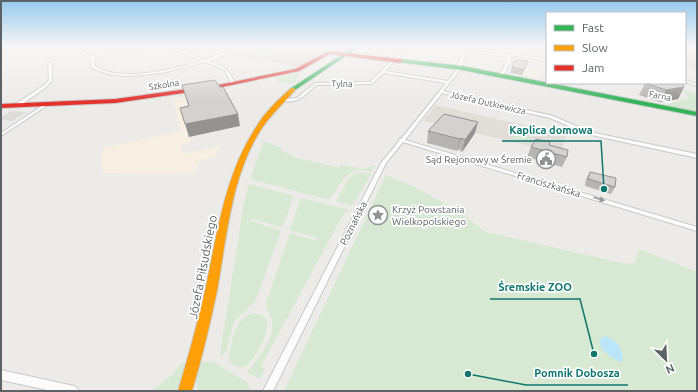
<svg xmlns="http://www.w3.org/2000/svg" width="698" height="392" font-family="Ubuntu,sans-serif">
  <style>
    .commercial { fill: #f7efe1 }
    .industrial { fill: #dedcd9 }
    .education { fill: #e1ddd7 }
    .green { fill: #d7e9d3 }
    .water { fill: #bbe5f8 }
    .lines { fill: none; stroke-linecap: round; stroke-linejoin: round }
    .street-casing { stroke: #c8c8c9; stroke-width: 2 }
    .fast-casing { stroke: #c9caca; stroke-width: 2 }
    .slow-casing { stroke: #c9caca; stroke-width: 2 }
    .jam-casing { stroke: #c9caca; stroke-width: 2 }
    .street { fill: #fcfcfc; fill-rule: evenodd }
    .fast { fill: #30b455; fill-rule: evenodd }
    .slow { fill: #ff9f0a; fill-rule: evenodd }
    .jam { fill: #e5322d; fill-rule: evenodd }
    .wall { fill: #b6b5b4 }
    .shaded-wall { fill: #949392 }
    .building { fill: #d4d2d1; stroke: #949392 }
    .oneway { fill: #95989a }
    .labels { text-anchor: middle; stroke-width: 3.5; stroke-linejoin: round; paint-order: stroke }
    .far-street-label { font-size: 9px; fill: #5d6266; stroke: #fff }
    .poi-label { font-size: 10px; fill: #5d6266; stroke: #fff; text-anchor: end }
    .street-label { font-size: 10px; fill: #5d6266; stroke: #fff }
    .near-street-label { font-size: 12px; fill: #5d6266; stroke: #fff }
    .leader { fill: none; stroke: #0f766e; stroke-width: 1.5 }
    .callout-dot { fill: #0f766e; stroke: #fff; stroke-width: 1.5 }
    .callout-label { font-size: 11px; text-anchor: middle; font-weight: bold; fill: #0f766e; stroke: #fff; stroke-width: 3.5; stroke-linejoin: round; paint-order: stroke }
  </style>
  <rect width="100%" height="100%" fill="#edebe8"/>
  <!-- commercial -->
  <g class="commercial">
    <polygon points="512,64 542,69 540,77 539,78 508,72"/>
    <polygon points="185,97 191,114 189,137 241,126 190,137 191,142 181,144 183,154 221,146 215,156 200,161 195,174 102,173 102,148 181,131 173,99"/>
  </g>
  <!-- industrial -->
  <polygon class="industrial" points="11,111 27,112 12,121 1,120 1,117"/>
  <!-- education -->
  <g class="education">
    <polygon points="242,47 288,47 321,50 317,56 300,67 229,54"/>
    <polygon points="685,50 697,52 697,71 685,67"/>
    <polygon points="436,105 566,135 561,153 423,121"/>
  </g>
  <!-- green -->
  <g class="green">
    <polygon points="267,47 281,48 270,58 255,56"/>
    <polygon points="298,72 296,83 292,84 276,81 279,77"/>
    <polygon points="671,87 697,93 697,113 661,106 689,98 684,91"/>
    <polygon points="519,126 534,129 529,142 513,139"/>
    <path d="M264,141L281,148L283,152L293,155V157L340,168V165L362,169L375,165L371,172C347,166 343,180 331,198L326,199L250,179Z"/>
    <polygon points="359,172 371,174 352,206 336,201 350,177"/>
    <polygon points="386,175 417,188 454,209 486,232 626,264 635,263 639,249 697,272 697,391 284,391"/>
    <polygon points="249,184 294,196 282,227 252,219 251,221 281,231 255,302 234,321 226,352 221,357 220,353 244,203"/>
    <path d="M301,198L350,210L344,213L261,366L265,368L260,379L247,372C257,359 274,341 272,323C272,316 266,310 266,303L290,233L316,241L318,238L290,230Z"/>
    <path d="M255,313L263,316L267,320C270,333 254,364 241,368L229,362L228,360C233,342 233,317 255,313Z"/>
    <polygon points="201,362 214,362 245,381 249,385 250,391 197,391 196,378"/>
    <polygon points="183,363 187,363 181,382 176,391 151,391 172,375 178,367"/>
  </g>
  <!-- water -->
  <path class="water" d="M606,336C618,342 621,346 623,360L621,362C614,361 598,347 599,340Z"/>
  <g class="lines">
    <defs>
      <g id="street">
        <path d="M88,47H92L85,53L92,56L138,47H145L94,58L95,66C99,68 104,71 109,72C140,78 173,69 202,61L167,47H172L205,60L237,47H242L228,54L209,61C226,68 226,66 235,83L233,84L231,83L225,71L223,69L205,62L167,72L145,75L125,76L107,74L92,68L90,58L81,53Z"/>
        <polygon points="324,47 328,47 327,50 330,51 330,53 324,51"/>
        <path d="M409,47H413L394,62L385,71L448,81L456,70L462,53L461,51L438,47H447L507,55H512L514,47H518L515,54L547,59V61L517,56L510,57L512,59L503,76L501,77L499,76L508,59L506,57L465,51L466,53L460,70L443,91L553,116L590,132L697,154V158L587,134L550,118L442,93L405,140L697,227V231L403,142L386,163L273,391H263L381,163L399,141V139H401L446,83L383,73L372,84L316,85C307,93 297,106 283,100L285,99L297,98L315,83L370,82L392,60Z"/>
        <polygon points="535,47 547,48 547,50 536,48"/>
        <polygon points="50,62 52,63 52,81 45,88 21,105 17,105 17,103 43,86 49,80 48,63"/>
        <polygon points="685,80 697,84 697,86 685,82"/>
        <polygon points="48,102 51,103 1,136 1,133"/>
        <polygon points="1,370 74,386 77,388 79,391 52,391 1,380"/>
      </g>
      <g id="fast">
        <polygon points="354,47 359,47 295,90 290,89"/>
        <polygon points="400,59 462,66 697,112 697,116 462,70 398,62 398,60"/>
      </g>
      <path id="slow" d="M291,88L296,89C285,102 272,113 262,128C231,175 227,237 217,291C210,324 202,358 192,391H178C188,358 197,325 205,291C217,236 224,177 255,129C264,113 278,100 291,88Z"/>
      <g id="jam">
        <polygon points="329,51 400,59 403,61 400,63 330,54 299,71 207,90 204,88 295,69"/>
        <polygon points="195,88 197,89 197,91 115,103 1,108 1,104 115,99"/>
      </g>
    </defs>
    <!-- street casing -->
    <use href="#street" class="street-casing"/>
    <!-- fast casing -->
    <use href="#fast" class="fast-casing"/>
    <!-- slow casing -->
    <use href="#slow" class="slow-casing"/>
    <!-- jam casing -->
    <use href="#jam" class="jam-casing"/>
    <!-- street -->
    <use href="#street" class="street"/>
    <!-- fast -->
    <use href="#fast" class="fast"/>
    <!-- slow -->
    <use href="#slow" class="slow"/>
    <!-- jam -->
    <use href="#jam" class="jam"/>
  </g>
  <!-- wall -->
  <g class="wall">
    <polygon points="528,61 522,75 510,73 512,67"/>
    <polygon points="645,83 684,87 678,99 660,102 639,95"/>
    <polygon points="428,131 475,133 462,152 458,149 457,151 427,143"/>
    <polygon points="549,145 567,157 562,167 527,157 531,147"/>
    <polygon points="590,172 615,187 611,194 585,186 586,179"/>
  </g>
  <!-- shaded-wall -->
  <g class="shaded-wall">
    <polygon points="684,87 678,99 660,102 666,90"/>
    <polygon points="238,114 240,126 189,137 185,124"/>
    <polygon points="478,122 475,133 462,152 465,140"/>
    <polygon points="461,138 458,149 457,151 460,139"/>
  </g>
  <!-- building -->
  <g class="building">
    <polygon points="515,60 528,61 524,70 512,67"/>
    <polygon points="215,80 220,87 223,87 238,114 185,124 180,108 189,106 182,85"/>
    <polygon points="645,83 681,83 684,87 666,90"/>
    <polygon points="444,114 478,122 465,140 461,138 460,139 428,131"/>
    <polygon points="536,139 550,142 549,145 568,150 567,157 531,147"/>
    <polygon points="590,172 616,178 615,187 588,179"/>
  </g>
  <!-- one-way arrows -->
  <defs><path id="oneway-solid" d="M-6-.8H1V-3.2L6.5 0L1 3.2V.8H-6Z"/></defs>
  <use class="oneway" href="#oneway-solid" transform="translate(599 199) rotate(17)"/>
  <!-- sky -->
  <linearGradient id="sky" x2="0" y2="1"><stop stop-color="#96c8ee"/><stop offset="0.46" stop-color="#f7f6f5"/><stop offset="1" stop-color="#f7f6f5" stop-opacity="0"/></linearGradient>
  <rect width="698" height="102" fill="url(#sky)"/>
  <!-- icons -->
  <defs>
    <symbol id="civic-ring" viewBox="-11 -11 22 22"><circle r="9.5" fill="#fff" stroke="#8f9294" stroke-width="1.5"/><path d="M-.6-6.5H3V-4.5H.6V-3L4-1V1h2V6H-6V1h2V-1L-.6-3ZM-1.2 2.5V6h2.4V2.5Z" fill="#8f9294"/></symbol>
    <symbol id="sight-ring" viewBox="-11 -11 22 22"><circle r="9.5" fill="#fff" stroke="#8f9294" stroke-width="1.5"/><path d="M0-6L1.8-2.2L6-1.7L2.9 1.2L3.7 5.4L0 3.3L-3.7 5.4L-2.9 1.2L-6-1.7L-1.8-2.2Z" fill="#8f9294"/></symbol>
  </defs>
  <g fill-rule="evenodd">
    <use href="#civic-ring" x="535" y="148" width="22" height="22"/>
    <use href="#sight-ring" x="367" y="204" width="22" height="22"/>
  </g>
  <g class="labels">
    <!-- far-street labels -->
    <g class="far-street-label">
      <text transform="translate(342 84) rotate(1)" y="3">Tylna</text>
      <text transform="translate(164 85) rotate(-9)" y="3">Szkolna</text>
      <text transform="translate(660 96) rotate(12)" y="3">Farna</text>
      <text transform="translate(488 103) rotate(13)" y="3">Józefa Dutkiewicza</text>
    </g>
    <!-- poi labels -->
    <g class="poi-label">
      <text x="532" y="163">Sąd Rejonowy w Śremie</text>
      <text x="392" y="213" text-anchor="start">Krzyż Powstania<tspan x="392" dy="12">Wielkopolskiego</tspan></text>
    </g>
    <!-- street labels -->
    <g class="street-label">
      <text transform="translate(549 184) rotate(17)" y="4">Franciszkańska</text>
      <text transform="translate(353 223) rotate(-63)" y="4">Poznańska</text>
    </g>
    <!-- near-street labels -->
    <g class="near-street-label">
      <text transform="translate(203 267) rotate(-79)" y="4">Józefa Piłsudskiego</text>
    </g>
  </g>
  <!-- callouts -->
  <path class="leader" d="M604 189L601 141H502M594 354L580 299H490M468 374L526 385H628"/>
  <g class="callout-dot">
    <circle cx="604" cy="189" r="4"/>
    <circle cx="594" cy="354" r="4"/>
    <circle cx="468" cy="374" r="4"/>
  </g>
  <g class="callout-label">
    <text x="551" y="134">Kaplica domowa</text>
    <text x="535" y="291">Śremskie ZOO</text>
    <text x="577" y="377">Pomnik Dobosza</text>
  </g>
  <!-- border -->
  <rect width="698" height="392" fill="none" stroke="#5d6266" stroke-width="4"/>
  <!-- legend -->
  <rect x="546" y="12" width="140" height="72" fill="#ffffff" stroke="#bec0c2"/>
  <rect x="554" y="25" width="20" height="6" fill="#30b455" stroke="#bec0c2"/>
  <text x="582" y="32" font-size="12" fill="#5d6266">Fast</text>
  <rect x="554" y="45" width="20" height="6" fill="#ff9f0a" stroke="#bec0c2"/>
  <text x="582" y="52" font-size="12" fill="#5d6266">Slow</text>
  <rect x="554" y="65" width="20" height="6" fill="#e5322d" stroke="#bec0c2"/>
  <text x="582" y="72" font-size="12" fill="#5d6266">Jam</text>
  <!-- north arrow -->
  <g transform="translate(666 360) rotate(156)" stroke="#ffffff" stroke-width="3" paint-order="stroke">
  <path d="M0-3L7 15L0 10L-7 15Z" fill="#5d6266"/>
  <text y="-6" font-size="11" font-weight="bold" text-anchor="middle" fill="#5d6266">N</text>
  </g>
</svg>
